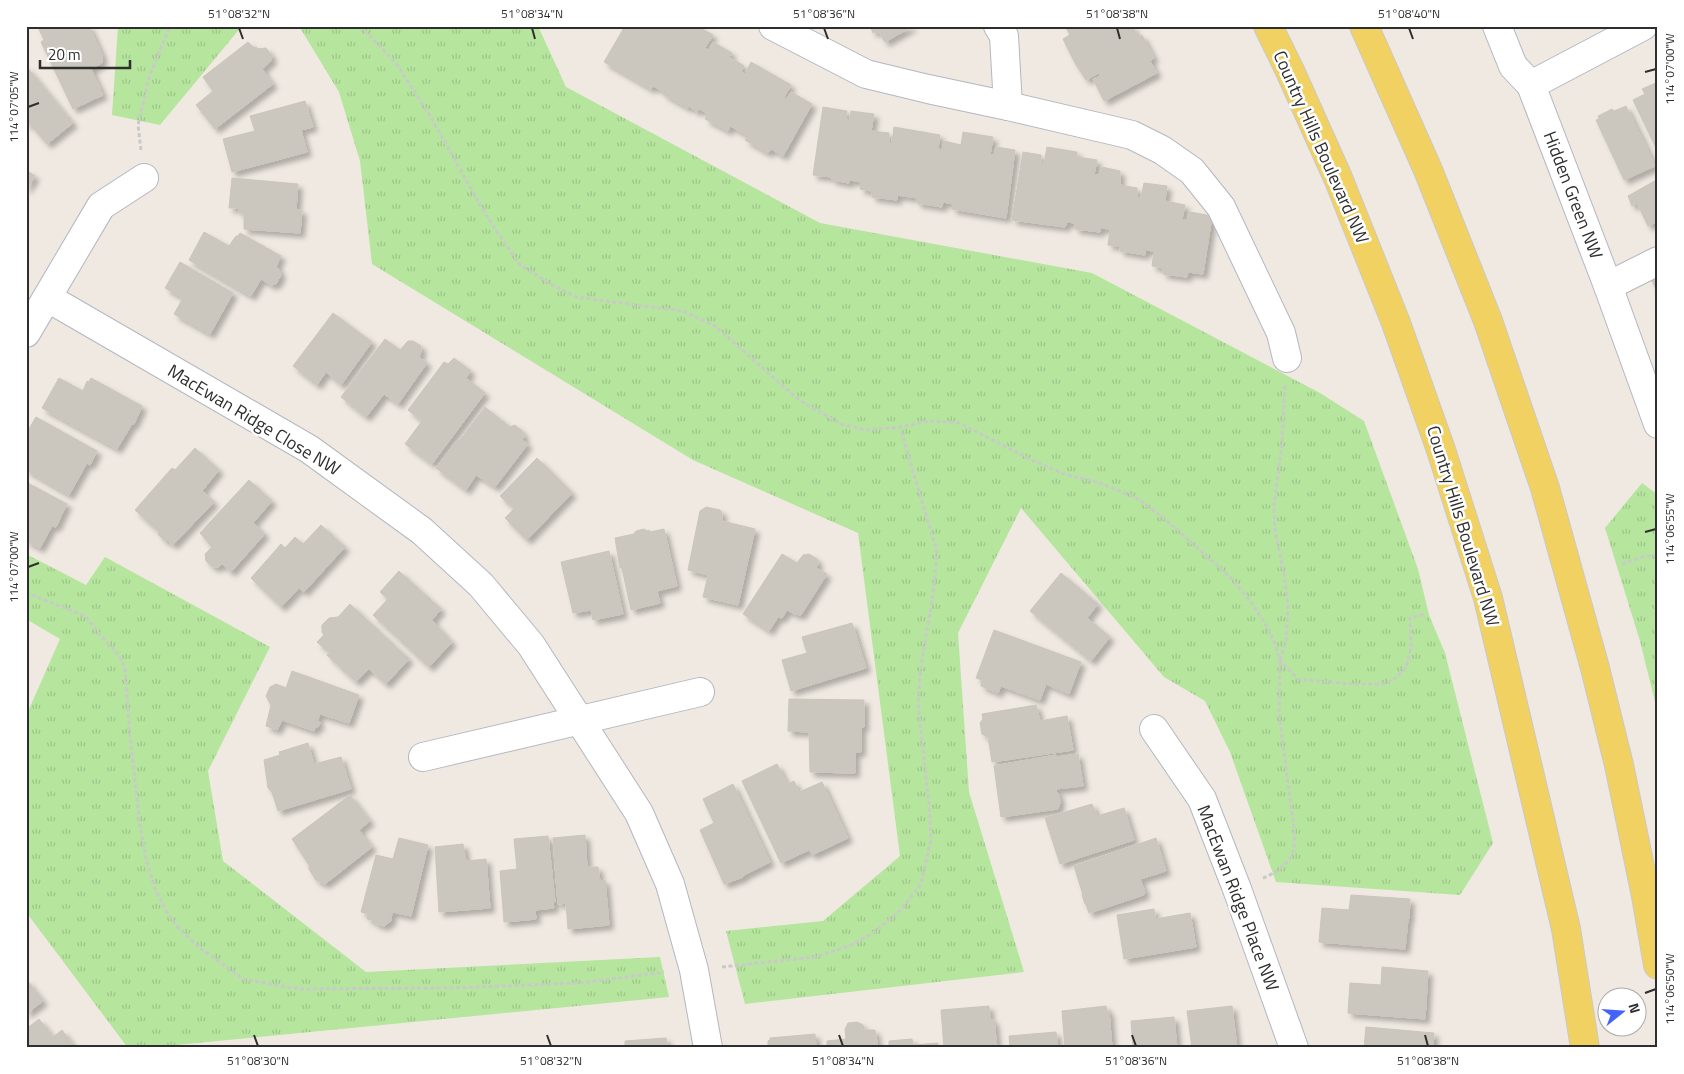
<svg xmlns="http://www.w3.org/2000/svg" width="1684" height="1074" font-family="'Titillium Web',sans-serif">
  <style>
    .park { fill: url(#park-tufts) }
    .building { fill: #cbc7bf; stroke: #cbc5ba; filter: url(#shadow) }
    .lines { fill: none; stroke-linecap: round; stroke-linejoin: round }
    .minor-casing { stroke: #b4b7c1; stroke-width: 30 }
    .major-casing { stroke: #c9c9c9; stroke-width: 30 }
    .path { stroke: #c9c9c9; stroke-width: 3; stroke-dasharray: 4 2.5; stroke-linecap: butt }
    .minor { stroke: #fff; stroke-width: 28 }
    .major { stroke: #f2d163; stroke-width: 28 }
    .ticks { fill: none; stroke: #2e2e2e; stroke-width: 2 }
    .labels { text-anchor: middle; stroke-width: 5; stroke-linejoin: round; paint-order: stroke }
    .street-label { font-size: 18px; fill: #2e2e2e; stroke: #fff }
    .neatline { fill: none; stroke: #2e2e2e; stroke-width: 2 }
    .ticks-label { font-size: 12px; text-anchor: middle; fill: #2e2e2e }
  </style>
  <defs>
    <pattern id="park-tufts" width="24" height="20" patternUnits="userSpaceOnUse" patternTransform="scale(1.25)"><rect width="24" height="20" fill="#b6e59e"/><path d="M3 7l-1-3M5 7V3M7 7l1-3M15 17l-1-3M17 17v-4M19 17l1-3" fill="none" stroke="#9dc588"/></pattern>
    <filter id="shadow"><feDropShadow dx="4.5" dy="4.5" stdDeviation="2.5" flood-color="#0004"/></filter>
  </defs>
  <rect width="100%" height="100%" fill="#efe9e1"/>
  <!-- park -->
  <g class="park">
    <polygon points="118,26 242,26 160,125 112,115"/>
    <polygon points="299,26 538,26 566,87 820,223 1092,273 1320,393 1364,421 1418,569 1429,615 1445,653 1493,843 1460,895 1276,882 1230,752 1205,701 1164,677 1021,508 958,633 969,792 1024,972 745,1004 726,931 823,921 900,856 858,533 693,460 372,264 360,161 339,92"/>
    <polygon points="1642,483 1658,495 1658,714 1640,641 1605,528"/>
    <polygon points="26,554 86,585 105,557 270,647 208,771 223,861 366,972 660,957 669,997 146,1048 128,1048 26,912 26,716 60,639 26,619"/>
  </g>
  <!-- building -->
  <g class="building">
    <polygon points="40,26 89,26 102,55 102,63 91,69 103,95 73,109 41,42 44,40 38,27"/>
    <polygon points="625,26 697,26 713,35 705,48 708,50 713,42 732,53 729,57 744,66 741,71 745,74 751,62 791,85 784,98 786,99 791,92 812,104 783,156 771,149 768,153 745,140 748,136 730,126 728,131 705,119 708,114 699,109 697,112 689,106 688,108 663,94 664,92 653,86 651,89 604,62"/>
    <polygon points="870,26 913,26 885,42 878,30 873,33"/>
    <polygon points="1065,26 1132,26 1138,37 1142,35 1154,58 1150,61 1157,73 1104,101 1093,79 1100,76 1099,73 1086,80 1075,63 1063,39 1070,35"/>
    <polygon points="248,42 254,48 256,47 258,49 266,48 272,56 271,61 262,69 273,84 215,129 196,105 213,91 203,77"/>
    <polygon points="26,66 73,123 47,144 29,123 26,125"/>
    <polygon points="1658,82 1658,152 1633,100 1645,94 1642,89"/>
    <polygon points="305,101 313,127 301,130 307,152 232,172 223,139 255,131 250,116"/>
    <polygon points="1626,106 1655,166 1624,180 1596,120 1599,119 1598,116 1612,109 1614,111"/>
    <polygon points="823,107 847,111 846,119 850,120 851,111 874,114 871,131 889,133 889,142 892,143 894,127 940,135 938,149 942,150 944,141 961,145 963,132 993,137 990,155 994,155 996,147 1015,150 1006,218 952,209 953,204 943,202 942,207 917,203 917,198 897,195 897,200 872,197 872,191 860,189 861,182 850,180 849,183 832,180 832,177 813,175"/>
    <polygon points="1047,147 1077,152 1077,157 1097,160 1094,175 1100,175 1102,167 1120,171 1120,185 1137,188 1137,197 1141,198 1144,183 1167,186 1165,201 1185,205 1182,219 1188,221 1190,212 1212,216 1203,274 1188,272 1187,277 1163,274 1163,268 1152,266 1154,251 1145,250 1145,255 1120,251 1120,246 1108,245 1110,229 1100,228 1100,232 1075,229 1075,223 1067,222 1065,227 1012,220 1023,152 1041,155 1041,163 1044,164"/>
    <polygon points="26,170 35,176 26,190"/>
    <polygon points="232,178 298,184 296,210 302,210 300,233 244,229 244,213 239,213 239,208 229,208"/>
    <polygon points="1658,179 1658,221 1648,226 1637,203 1632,206 1628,196"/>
    <polygon points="204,232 229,246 236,236 238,236 240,233 281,256 276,267 279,269 281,275 276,284 271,285 261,279 251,296 189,260"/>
    <polygon points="180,262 233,293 210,334 174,314 183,298 165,288"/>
    <polygon points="1658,277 1658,293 1651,279"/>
    <polygon points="333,313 372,342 341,385 326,372 317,385 293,366"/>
    <polygon points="385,339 400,350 408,341 413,341 421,346 421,352 419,357 427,363 398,404 384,394 366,417 341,397"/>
    <polygon points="454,358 471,371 466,378 485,393 432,464 405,444 422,421 408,410 444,362 448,364"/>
    <polygon points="59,378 83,391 87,381 89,382 91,378 142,406 134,424 132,424 117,449 42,408"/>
    <polygon points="485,407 510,427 515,425 522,431 523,435 525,436 522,440 528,444 495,487 476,475 466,490 436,468 458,439 460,440"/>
    <polygon points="36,417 97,451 90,465 87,463 69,495 26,470 26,460 30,452 26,449 26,434"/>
    <polygon points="195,448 219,470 202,491 214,502 173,545 167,540 165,541 158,534 159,532 135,510 172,468 175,470"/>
    <polygon points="537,458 572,493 527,540 505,518 514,509 500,496"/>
    <polygon points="249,480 272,501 253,523 264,533 263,536 231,572 222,564 218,567 213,567 206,561 205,554 212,547 200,533"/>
    <polygon points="26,482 67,504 56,527 52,526 40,548 26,541"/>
    <polygon points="706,507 720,510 722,513 722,521 755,529 738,605 703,597 708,575 688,570 700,511"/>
    <polygon points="321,525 345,547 304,592 299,588 281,607 251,578 281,544 285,548 295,537 303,544"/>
    <polygon points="644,529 647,531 649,530 650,532 664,529 677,586 657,591 660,603 631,610 622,568 620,568 615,538 634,534 636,531"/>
    <polygon points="609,551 623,614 593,620 591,610 573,613 561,562"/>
    <polygon points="782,554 797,563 803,555 809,554 817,559 818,564 816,568 827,574 801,615 795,614 787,610 782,618 778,617 769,631 743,614"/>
    <polygon points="399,571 441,609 432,620 452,642 429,667 373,615 388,599 380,592"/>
    <polygon points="1061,573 1098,604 1087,618 1110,637 1091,661 1030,611"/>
    <polygon points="350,604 409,659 386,684 369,669 356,682 327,655 330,653 317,642 324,635 322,632 322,625 329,618 338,617"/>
    <polygon points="852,623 866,668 791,691 782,660 807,653 802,637"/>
    <polygon points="994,630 1081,662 1069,694 1046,684 1040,700 1001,686 998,693 981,686 982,680 976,678"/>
    <polygon points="292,671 359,695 349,723 320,714 317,722 320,722 319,726 315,728 314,731 282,720 277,730 266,726 271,705 266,696 270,687 276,684 286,688"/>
    <polygon points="789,699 864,700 864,727 861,727 861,752 855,752 855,773 810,772 809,732 788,731"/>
    <polygon points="1036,705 1040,721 1067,716 1073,750 992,762 988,737 982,734 980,723 983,719 982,714"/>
    <polygon points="308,743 314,764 341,757 351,789 278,811 272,792 268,788 264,760 280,755 279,752"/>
    <polygon points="1078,754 1083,786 1056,789 1056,792 1059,794 1060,803 1058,809 1001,817 994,766 1056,755 1057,757"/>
    <polygon points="777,764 787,784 794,781 799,792 822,782 848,838 812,855 809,850 781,863 742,781"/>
    <polygon points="733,784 770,862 744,875 743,877 724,884 700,830 714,823 703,799"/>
    <polygon points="350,795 370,821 359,830 372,847 325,884 316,880 309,869 309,865 292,839"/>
    <polygon points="1092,804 1097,816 1124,808 1134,840 1060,864 1045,818"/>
    <polygon points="585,835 587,867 598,867 600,881 605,880 609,925 568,929 566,903 558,904 553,838"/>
    <polygon points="548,836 555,902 553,903 554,908 535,910 536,919 504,922 500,871 517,869 514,839"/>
    <polygon points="399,838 428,845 411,916 392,912 391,921 384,926 374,923 373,920 367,919 368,914 361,912 376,855 393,859"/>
    <polygon points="1156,838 1166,871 1140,879 1145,892 1144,895 1089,913 1086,904 1085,904 1082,895 1083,895 1074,866"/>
    <polygon points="463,844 466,861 486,859 490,908 439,912 435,847"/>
    <polygon points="1351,895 1410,899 1409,919 1408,919 1405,949 1319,942 1322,908 1349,910"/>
    <polygon points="1154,909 1155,919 1190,913 1196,947 1124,959 1117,915"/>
    <polygon points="1382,967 1428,971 1425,1019 1348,1013 1350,983 1381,985"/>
    <polygon points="26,979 43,1001 26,1014"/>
    <polygon points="989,1006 990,1020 994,1020 997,1048 944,1048 941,1010"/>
    <polygon points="1106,1006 1107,1011 1109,1011 1112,1048 1065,1048 1062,1011"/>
    <polygon points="1232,1006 1237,1048 1192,1048 1187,1011"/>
    <polygon points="1174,1017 1177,1048 1133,1048 1131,1021"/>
    <polygon points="39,1019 53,1037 62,1030 75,1048 26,1048 26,1029"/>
    <polygon points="857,1022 863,1025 864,1030 875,1030 878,1048 827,1048 827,1041 846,1039 845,1029 848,1023"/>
    <polygon points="1366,1027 1434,1033 1433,1048 1364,1048"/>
    <polygon points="1056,1032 1058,1048 1010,1048 1009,1036"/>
    <polygon points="815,1034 816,1048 768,1048 768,1041 770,1040 770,1038"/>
    <polygon points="666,1038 667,1048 625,1048 625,1041"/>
    <polygon points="912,1039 913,1045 938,1043 938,1048 889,1048 889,1041"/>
  </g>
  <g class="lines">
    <defs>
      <g id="minor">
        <polyline points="773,26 866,74 928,89 1008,106"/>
        <polyline points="998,26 1004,36 1008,106 1132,135 1162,150 1192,171 1221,207 1281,333 1287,358"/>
        <polyline points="1497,26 1513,66 1531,85"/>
        <polyline points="1643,26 1531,85 1608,286 1658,424"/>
        <polyline points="1608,286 1658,261"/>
        <polyline points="48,298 309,449 422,531 481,585 531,645 639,813 670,884 694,970 708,1048"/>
        <polyline points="26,333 101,206 144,178"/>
        <polyline points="1154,729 1202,799 1237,889 1294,1048"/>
        <polyline points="423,757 700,692"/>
      </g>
      <g id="major">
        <polyline points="1268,26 1290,71 1338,178 1396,323 1441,450 1488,598 1566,929 1585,1048"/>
        <polyline points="1364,26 1428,170 1488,321 1545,488 1595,668 1619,765 1646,896 1658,965"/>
      </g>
    </defs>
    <!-- minor casing -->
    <use href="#minor" class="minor-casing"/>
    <!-- major casing -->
    <use href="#major" class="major-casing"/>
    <!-- path -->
    <g class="path">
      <polyline points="360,26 396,63 430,116 486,215 519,264 549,283 576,297 683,311 715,326 799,400 841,424 866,430 900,427 929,421 959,423 1036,462 1067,475 1098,482 1138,499 1166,520 1230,577 1251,602 1266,625 1274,641 1280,661 1298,679 1351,684 1384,684 1396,678 1406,667 1411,647 1410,618 1426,614"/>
      <polyline points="141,150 138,125 149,77 170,26"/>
      <polyline points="1622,564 1646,556 1658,556"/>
      <polyline points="26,592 34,596 85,616 100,635 117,653 125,667 130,736 140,826 146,859 155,889 166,911 179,929 200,948 243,979 299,989 451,988 580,983 664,972"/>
      <path d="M1263,878C1274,874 1289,864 1293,852C1294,848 1294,841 1295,836L1279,714L1280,661L1286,640L1288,606L1284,573L1275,532L1274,505L1282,444L1285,385"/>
      <polyline points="722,967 815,957 851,945 873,933 901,910 921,884 931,839 929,805 918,702 921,666 933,595 937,552 900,427"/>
    </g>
    <!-- minor -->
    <use href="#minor" class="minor"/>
    <!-- major -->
    <use href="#major" class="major"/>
  </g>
  <!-- ticks -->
  <path class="ticks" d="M239,28L243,39M532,28L535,39M824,28L828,39M1117,28L1120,39M1409,28L1413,39M1645,72L1656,69M28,107L39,103M1645,532L1656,529M28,567L39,563M1645,993L1656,989M254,1035L258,1046M547,1035L551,1046M839,1035L843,1046M1132,1035L1136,1046M1425,1035L1428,1046"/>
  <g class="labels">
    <!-- street labels -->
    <g class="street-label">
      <text transform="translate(1321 147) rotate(66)" y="6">Country Hills Boulevard NW</text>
      <text transform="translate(1573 195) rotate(69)" y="6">Hidden Green NW</text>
      <text transform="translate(254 420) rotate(31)" y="6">MacEwan Ridge Close NW</text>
      <text transform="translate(1463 526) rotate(73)" y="6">Country Hills Boulevard NW</text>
      <text transform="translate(1238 898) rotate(69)" y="6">MacEwan Ridge Place NW</text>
    </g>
  </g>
  <!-- border -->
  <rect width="1684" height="1074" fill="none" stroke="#ffffff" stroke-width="55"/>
  <!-- north arrow -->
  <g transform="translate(1622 1012) rotate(73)"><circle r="24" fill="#ffffff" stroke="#ababab"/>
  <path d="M0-4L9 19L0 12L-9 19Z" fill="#4264fb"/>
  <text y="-8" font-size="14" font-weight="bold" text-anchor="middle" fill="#2e2e2e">N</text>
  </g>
  <!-- scale -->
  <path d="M40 60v8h90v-8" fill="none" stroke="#2e2e2e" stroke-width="2.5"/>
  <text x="48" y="60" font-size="15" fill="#2e2e2e" stroke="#ffffff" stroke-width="4" paint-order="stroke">20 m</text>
  <rect x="28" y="28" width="1628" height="1018" class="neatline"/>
  <g class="ticks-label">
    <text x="239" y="18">51°08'32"N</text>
    <text x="532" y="18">51°08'34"N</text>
    <text x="824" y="18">51°08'36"N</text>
    <text x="1117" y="18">51°08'38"N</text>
    <text x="1409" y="18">51°08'40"N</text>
    <text transform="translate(1670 69) rotate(-90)" y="4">114°07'00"W</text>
    <text transform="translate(14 107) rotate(-90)" y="4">114°07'05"W</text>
    <text transform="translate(1670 529) rotate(-90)" y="4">114°06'55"W</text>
    <text transform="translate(14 567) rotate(-90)" y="4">114°07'00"W</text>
    <text transform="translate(1670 989) rotate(-90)" y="4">114°06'50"W</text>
    <text x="258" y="1065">51°08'30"N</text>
    <text x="551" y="1065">51°08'32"N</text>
    <text x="843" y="1065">51°08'34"N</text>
    <text x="1136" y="1065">51°08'36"N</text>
    <text x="1428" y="1065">51°08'38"N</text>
  </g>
</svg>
